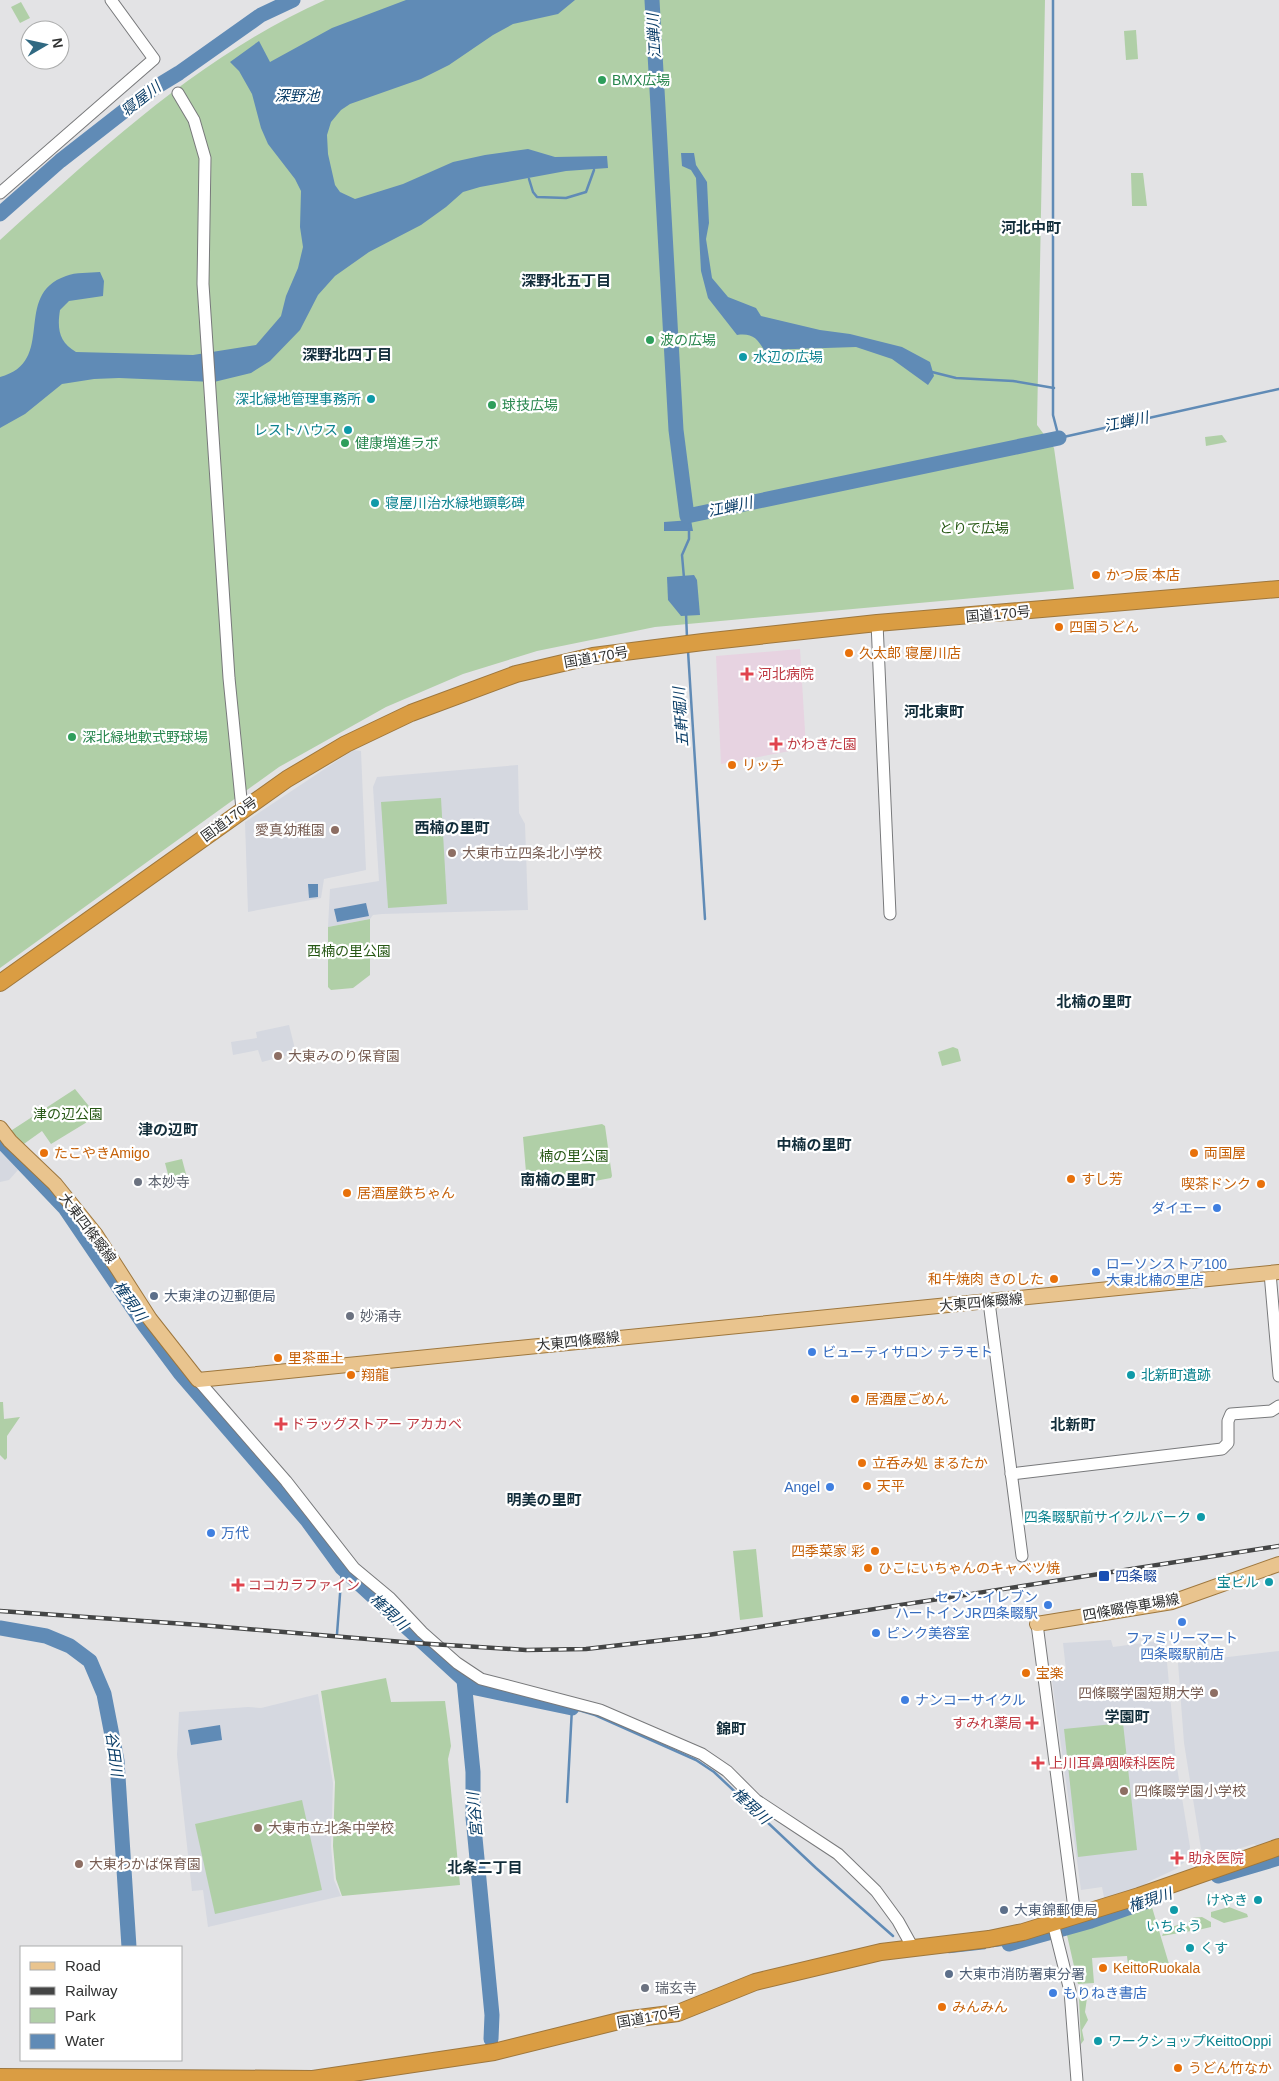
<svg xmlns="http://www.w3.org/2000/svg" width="1279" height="2081" font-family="Helvetica,'Noto Sans JP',sans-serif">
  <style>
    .built { fill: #d5d8e0 }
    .medical { fill: #e7d3e1 }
    .green { fill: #b0cfa7 }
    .water { fill: #608bb6 }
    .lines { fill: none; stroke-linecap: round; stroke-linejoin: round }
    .stream { stroke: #608bb6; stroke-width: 2.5 }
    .river { stroke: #608bb6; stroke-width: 15 }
    .minor-casing { stroke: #78797b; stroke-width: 13 }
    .major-casing { stroke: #9e773d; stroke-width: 16 }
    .highway-casing { stroke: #9e773d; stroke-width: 18 }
    .minor { stroke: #fff; stroke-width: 11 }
    .major { stroke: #e9c48e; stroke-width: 14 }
    .highway { stroke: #da9d43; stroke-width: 16 }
    .rail-casing { stroke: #444545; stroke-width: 4.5 }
    .rail { stroke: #fff; stroke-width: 2.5; stroke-dasharray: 8; stroke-linecap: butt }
    .leisure-dot { fill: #2e9e5b; stroke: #fff; stroke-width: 2 }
    .culture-dot { fill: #0f9aa8; stroke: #fff; stroke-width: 2 }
    .food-dot { fill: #e8710a; stroke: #fff; stroke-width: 2 }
    .health-dot { fill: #e0444e; stroke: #fff; stroke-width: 2 }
    .education-dot { fill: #8d6e63; stroke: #fff; stroke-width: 2 }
    .worship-dot { fill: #6b7280; stroke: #fff; stroke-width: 2 }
    .shop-dot { fill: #3f7fe0; stroke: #fff; stroke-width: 2 }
    .service-dot { fill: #5c6f8a; stroke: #fff; stroke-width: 2 }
    .transit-dot { fill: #1a4fb4; stroke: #fff; stroke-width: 2 }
    .labels { text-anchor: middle; stroke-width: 4.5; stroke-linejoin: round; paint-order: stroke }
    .leisure-label { font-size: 14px; fill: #27864d; stroke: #fff; text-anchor: start }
    .culture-label { font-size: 14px; fill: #0d838f; stroke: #fff; text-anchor: start }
    .park-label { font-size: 14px; fill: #275815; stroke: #fff }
    .food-label { font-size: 14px; fill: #c56008; stroke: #fff; text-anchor: start }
    .street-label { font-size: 14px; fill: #303131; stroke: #fff }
    .health-label { font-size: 14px; fill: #be3a42; stroke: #fff; text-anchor: start }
    .education-label { font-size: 14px; fill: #785e54; stroke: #fff; text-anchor: start }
    .worship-label { font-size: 14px; fill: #5b616d; stroke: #fff; text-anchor: start }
    .shop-label { font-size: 14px; fill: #366cbe; stroke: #fff; text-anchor: start }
    .service-label { font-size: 14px; fill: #4e5e75; stroke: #fff; text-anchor: start }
    .transit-label { font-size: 14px; fill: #164399; stroke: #fff; text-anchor: start }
    .water-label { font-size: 15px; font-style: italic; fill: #0a3d67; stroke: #fff }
    .neighbourhood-label { font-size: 15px; font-weight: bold; fill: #132e3b; stroke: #fff }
  </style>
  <rect width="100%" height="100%" fill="#e3e3e5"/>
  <!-- built -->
  <g class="built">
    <polygon points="353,750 361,751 366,870 324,879 321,898 248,912 245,822"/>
    <polygon points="518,765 519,813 525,824 528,910 382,914 373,915 370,919 328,927 330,889 379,881 373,787 377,777"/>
    <polygon points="289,1025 296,1053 262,1062 258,1050 233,1055 231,1042 257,1038 256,1032"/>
    <polygon points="0,1150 18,1170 9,1180 0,1182"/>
    <polygon points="1111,1640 1113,1647 1165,1640 1176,1761 1190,1847 1188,1859 1176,1869 1150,1881 1130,1894 1105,1902 1102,1887 1081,1890 1051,1673 1066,1670 1063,1643"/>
    <polygon points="1279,1651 1279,1842 1260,1847 1254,1844 1215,1856 1205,1856 1201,1849 1184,1743 1178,1663"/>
    <polygon points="318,1694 333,1783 331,1846 334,1880 341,1896 208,1927 203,1890 192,1891 177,1755 179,1712 248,1707 261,1708"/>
  </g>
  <!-- medical -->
  <polygon class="medical" points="800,649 806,748 721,764 716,656"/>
  <!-- green -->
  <g class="green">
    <path d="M325,0H1045L1037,425L1054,448L1074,589L655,627L537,651L463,674L386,707L279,767L0,968V240C100,150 201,55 325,0Z"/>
    <polygon points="21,2 30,18 20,23 11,7"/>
    <polygon points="1136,30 1138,59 1126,60 1124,31"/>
    <polygon points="1131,173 1143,173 1147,206 1132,206"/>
    <polygon points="1222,435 1227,442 1206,446 1205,437"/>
    <polygon points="441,798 447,904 388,908 381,802"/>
    <polygon points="370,919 370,975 353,988 331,990 328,987 328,927"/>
    <polygon points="953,1047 958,1049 961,1061 942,1066 938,1052"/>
    <polygon points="75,1089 97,1116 51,1144 42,1131 21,1146 9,1132"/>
    <polygon points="602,1124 605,1126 612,1176 611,1178 562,1187 547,1186 547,1173 526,1172 523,1137"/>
    <polygon points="182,1159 187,1178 170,1182 165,1163"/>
    <polygon points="0,1402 3,1402 4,1419 20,1417 7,1436 7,1458 5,1460 0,1455"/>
    <polygon points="756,1549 763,1617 740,1620 733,1551"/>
    <polygon points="386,1678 391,1702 445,1701 451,1746 448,1759 460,1885 342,1896 336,1879 333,1846 335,1782 321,1691"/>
    <polygon points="1123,1723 1137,1850 1078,1857 1064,1729"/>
    <polygon points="302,1800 322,1890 215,1914 195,1824"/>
    <polygon points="1151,1904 1169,1964 1129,1975 1127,1956 1092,1958 1094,1983 1078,1984 1067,1935"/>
    <polygon points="1229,1907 1247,1914 1248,1917 1224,1923 1211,1917 1211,1912"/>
    <polygon points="1202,1917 1211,1922 1211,1927 1198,1930 1189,1922 1191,1918"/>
    <polygon points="1181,1924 1189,1926 1191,1931 1162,1936 1165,1929"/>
    <polygon points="1084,1995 1087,1998 1085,2012 1088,2020 1082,2030 1084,2040 1081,2044 1079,1998"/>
  </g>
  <!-- water -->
  <g class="water">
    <path d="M406,0H575L558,14L513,24L493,35L449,65L421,79L350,104L341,110L331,122L327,135L328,154L335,185L340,192L355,199L403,184L453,162L485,155L528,149L555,157L607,156L608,168L566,171L480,187L463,192L446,207L421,225L369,252L335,276L318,295L300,330L270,361L251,373L214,382L119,378L94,379L62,384L25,414L0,428V377C58,362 11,295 66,276C76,272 89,273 100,272L104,281L103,296L69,301L60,310C57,329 59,342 76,352L193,355L256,345L281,316L286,296L298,268L303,247L300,227L301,191L295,179L268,144L261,128L252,94L239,71L230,62L259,41L270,62L332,28Z"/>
    <path d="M681,153H694L696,165L707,182L709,223L706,239L712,278L728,297L756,308L761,316L820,330L850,334L902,347L930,362L934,376L928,385L892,359L856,347L764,350C757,338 752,333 737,335L708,298L701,271L696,178L691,170L682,166Z"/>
    <polygon points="691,520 693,531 664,531 664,522"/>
    <polygon points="694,575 697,580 700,615 681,616 668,600 667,577"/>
    <polygon points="308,884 318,884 318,897 309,898"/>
    <polygon points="366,903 369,916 337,922 334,909"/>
    <polygon points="220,1725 222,1740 191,1745 188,1730"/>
  </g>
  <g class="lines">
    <!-- stream -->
    <g class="stream">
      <polyline points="1053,0 1053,415 1059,438 1279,389"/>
      <polyline points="529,179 533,192 537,197 566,198 586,192 594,170"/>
      <polyline points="932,372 956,378 1013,381 1054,388"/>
      <polyline points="687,516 688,522"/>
      <polyline points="684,578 682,555 689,539 689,530"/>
      <polyline points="686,613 687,638"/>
      <polyline points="688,651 705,919"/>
      <polyline points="337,1634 342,1568"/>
      <polyline points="567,1802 572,1708 595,1715 696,1760 714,1772 816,1868 893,1936"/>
      <polyline points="993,1946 1009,1944"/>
      <polyline points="949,1952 985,1948"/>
    </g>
    <!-- river -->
    <g class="river">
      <polyline points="652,0 676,430 687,516 1059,438"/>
      <polyline points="0,214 60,161 151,90 179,73 261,15 293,0"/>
      <polyline points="0,1140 65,1208 145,1326 180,1373 307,1520 342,1568 464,1680 476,1688 572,1708"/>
      <polyline points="0,1628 46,1636 70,1646 90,1661 104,1694 117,1761 129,1947"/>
      <polyline points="464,1680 473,1772 473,1817 492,2015 491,2039"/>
      <polyline points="1218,1876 1279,1858"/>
      <polyline points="1009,1944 1091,1921 1145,1902"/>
    </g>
    <defs>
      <g id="minor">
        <polyline points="178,93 194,120 205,158 203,284 229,678 242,809"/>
        <polyline points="0,193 154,59 111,0"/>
        <polyline points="877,623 890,914"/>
        <polyline points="1270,1273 1279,1376"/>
        <polyline points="989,1302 1022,1556"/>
        <polyline points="198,1380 286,1481 354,1568 390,1598 422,1632 457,1663 481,1679 600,1710 702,1754 727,1771 756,1800 838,1854 876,1891 898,1921 913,1948"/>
        <polyline points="1011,1474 1222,1449 1228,1443 1228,1421 1231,1414 1271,1411 1279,1406"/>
        <polyline points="1037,1624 1075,1916"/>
        <polyline points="1053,1923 1070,1991 1077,2081"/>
      </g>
      <g id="major">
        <polyline points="0,1128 10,1141 55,1184 96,1235 150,1319 198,1380 1279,1272"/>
        <polyline points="1037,1624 1172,1602 1279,1564"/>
      </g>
      <g id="highway">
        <polyline points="0,983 287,779 346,744 411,713 516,674 593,656 703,642 877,623 1279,589"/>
        <polyline points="0,2077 313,2079 494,2052 623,2020 678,2013 755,1982 881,1952 989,1939 1023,1932 1139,1896 1279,1847"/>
      </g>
    </defs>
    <!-- minor casing -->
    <use href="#minor" class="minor-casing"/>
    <!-- major casing -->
    <use href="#major" class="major-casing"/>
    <!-- highway casing -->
    <use href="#highway" class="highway-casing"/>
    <!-- minor -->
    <use href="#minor" class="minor"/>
    <!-- major -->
    <use href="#major" class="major"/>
    <!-- highway -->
    <use href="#highway" class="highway"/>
    <defs>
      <polyline id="rail" points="0,1611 200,1625 415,1643 526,1650 586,1649 708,1635 1279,1546"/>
    </defs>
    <!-- rail casing -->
    <use href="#rail" class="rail-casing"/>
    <!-- rail -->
    <use href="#rail" class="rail"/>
  </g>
  <!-- markers -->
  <g class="leisure-dot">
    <circle cx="602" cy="80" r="5"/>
    <circle cx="650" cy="340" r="5"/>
    <circle cx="492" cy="405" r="5"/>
    <circle cx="345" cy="443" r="5"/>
    <circle cx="72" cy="737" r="5"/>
  </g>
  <g class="culture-dot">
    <circle cx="743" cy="357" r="5"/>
    <circle cx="371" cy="399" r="5"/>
    <circle cx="348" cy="430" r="5"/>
    <circle cx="375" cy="503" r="5"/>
    <circle cx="1131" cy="1375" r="5"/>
    <circle cx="1201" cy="1517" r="5"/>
    <circle cx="1269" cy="1582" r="5"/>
    <circle cx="1258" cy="1900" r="5"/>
    <circle cx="1174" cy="1910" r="5"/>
    <circle cx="1190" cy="1948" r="5"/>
    <circle cx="1098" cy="2041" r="5"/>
  </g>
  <g class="food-dot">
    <circle cx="1096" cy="575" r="5"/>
    <circle cx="1059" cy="627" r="5"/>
    <circle cx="849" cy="653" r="5"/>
    <circle cx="732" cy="765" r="5"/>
    <circle cx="44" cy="1153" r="5"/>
    <circle cx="1194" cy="1153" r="5"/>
    <circle cx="1071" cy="1179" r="5"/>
    <circle cx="1261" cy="1184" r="5"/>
    <circle cx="347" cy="1193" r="5"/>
    <circle cx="1054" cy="1279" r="5"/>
    <circle cx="278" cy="1358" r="5"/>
    <circle cx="351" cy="1375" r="5"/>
    <circle cx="855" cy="1399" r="5"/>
    <circle cx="862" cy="1463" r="5"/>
    <circle cx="867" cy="1486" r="5"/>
    <circle cx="875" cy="1551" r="5"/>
    <circle cx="868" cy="1568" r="5"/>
    <circle cx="1026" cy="1673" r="5"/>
    <circle cx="1103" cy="1968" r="5"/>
    <circle cx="942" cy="2007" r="5"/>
    <circle cx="1178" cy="2068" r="5"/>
  </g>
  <g class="health-dot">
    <path d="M744.5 666.5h5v5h5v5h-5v5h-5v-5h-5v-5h5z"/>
    <path d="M773.5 736.5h5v5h5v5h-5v5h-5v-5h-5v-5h5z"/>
    <path d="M278.5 1416.5h5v5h5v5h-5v5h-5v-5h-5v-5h5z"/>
    <path d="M235.5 1577.5h5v5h5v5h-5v5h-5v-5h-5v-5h5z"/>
    <path d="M1029.5 1715.5h5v5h5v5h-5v5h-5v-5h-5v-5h5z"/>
    <path d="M1035.5 1755.5h5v5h5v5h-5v5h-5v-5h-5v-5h5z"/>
    <path d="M1174.5 1850.5h5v5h5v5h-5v5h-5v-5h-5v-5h5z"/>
  </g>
  <g class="education-dot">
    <circle cx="335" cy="830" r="5"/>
    <circle cx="452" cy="853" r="5"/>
    <circle cx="278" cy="1056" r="5"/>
    <circle cx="1214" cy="1693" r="5"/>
    <circle cx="1124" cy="1791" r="5"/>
    <circle cx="258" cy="1828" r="5"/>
    <circle cx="79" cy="1864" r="5"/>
  </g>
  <g class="worship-dot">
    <circle cx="138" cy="1182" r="5"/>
    <circle cx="350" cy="1316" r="5"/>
    <circle cx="645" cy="1988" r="5"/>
  </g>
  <g class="shop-dot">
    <circle cx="1217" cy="1208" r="5"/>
    <circle cx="1096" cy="1272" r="5"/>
    <circle cx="812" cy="1352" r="5"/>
    <circle cx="830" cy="1487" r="5"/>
    <circle cx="211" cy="1533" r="5"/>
    <circle cx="1048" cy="1605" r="5"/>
    <circle cx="1182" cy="1622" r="5"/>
    <circle cx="876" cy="1633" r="5"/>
    <circle cx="905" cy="1700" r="5"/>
    <circle cx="1053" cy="1993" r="5"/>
  </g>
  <g class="service-dot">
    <circle cx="154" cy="1296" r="5"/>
    <circle cx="1004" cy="1910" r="5"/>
    <circle cx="949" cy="1974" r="5"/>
  </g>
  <rect class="transit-dot" x="1098" y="1570" width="12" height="12" rx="2.5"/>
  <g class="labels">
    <!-- leisure labels -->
    <g class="leisure-label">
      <text x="612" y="85">BMX広場</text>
      <text x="660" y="345">波の広場</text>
      <text x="502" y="410">球技広場</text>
      <text x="355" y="448">健康増進ラボ</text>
      <text x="82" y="742">深北緑地軟式野球場</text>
    </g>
    <!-- culture labels -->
    <g class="culture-label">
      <text x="753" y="362">水辺の広場</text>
      <text x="361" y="404" text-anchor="end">深北緑地管理事務所</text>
      <text x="338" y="435" text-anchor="end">レストハウス</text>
      <text x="385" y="508">寝屋川治水緑地顕彰碑</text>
      <text x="1141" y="1380">北新町遺跡</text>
      <text x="1191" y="1522" text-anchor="end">四条畷駅前サイクルパーク</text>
      <text x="1259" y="1587" text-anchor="end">宝ビル</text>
      <text x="1248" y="1905" text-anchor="end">けやき</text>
      <text x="1174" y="1931" text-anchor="middle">いちょう</text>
      <text x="1200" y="1953">くす</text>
      <text x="1108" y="2046">ワークショップKeittoOppi</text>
    </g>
    <!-- park labels -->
    <g class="park-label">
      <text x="974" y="533">とりで広場</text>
      <text x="349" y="956">西楠の里公園</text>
      <text x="68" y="1119">津の辺公園</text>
      <text x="574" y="1161">楠の里公園</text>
    </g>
    <!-- food labels -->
    <g class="food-label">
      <text x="1106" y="580">かつ辰 本店</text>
      <text x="1069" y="632">四国うどん</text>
      <text x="859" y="658">久太郎 寝屋川店</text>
      <text x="742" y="770">リッチ</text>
      <text x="54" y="1158">たこやきAmigo</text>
      <text x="1204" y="1158">両国屋</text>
      <text x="1081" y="1184">すし芳</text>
      <text x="1251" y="1189" text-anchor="end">喫茶ドンク</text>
      <text x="357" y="1198">居酒屋鉄ちゃん</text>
      <text x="1044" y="1284" text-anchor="end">和牛焼肉 きのした</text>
      <text x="288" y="1363">里茶亜土</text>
      <text x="361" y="1380">翔龍</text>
      <text x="865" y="1404">居酒屋ごめん</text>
      <text x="872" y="1468">立呑み処 まるたか</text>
      <text x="877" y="1491">天平</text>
      <text x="865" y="1556" text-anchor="end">四季菜家 彩</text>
      <text x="878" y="1573">ひこにいちゃんのキャベツ焼</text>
      <text x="1036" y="1678">宝楽</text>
      <text x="1113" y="1973">KeittoRuokala</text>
      <text x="952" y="2012">みんみん</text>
      <text x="1188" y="2073">うどん竹なか</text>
    </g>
    <!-- street labels -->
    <g class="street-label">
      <text transform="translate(998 614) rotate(-5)" y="5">国道170号</text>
      <text transform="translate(596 657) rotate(-10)" y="5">国道170号</text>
      <text transform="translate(229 819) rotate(-36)" y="5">国道170号</text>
      <text transform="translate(88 1228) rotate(53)" y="5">大東四條畷線</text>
      <text transform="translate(981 1302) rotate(-5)" y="5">大東四條畷線</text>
      <text transform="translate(578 1341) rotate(-6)" y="5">大東四條畷線</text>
      <text transform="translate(1131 1607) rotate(-10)" y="5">四條畷停車場線</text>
      <text transform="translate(649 2017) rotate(-10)" y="5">国道170号</text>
    </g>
    <!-- health labels -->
    <g class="health-label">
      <text x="758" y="679">河北病院</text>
      <text x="787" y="749">かわきた園</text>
      <text x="291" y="1429">ドラッグストアー アカカベ</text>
      <text x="248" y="1590">ココカラファイン</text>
      <text x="1022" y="1728" text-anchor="end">すみれ薬局</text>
      <text x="1049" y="1768">上川耳鼻咽喉科医院</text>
      <text x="1188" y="1863">助永医院</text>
    </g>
    <!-- education labels -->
    <g class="education-label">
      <text x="325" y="835" text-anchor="end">愛真幼稚園</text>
      <text x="462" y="858">大東市立四条北小学校</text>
      <text x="288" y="1061">大東みのり保育園</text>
      <text x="1204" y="1698" text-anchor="end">四條畷学園短期大学</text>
      <text x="1134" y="1796">四條畷学園小学校</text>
      <text x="268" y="1833">大東市立北条中学校</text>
      <text x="89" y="1869">大東わかば保育園</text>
    </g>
    <!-- worship labels -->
    <g class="worship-label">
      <text x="148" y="1187">本妙寺</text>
      <text x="360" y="1321">妙涌寺</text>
      <text x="655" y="1993">瑞玄寺</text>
    </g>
    <!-- shop labels -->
    <g class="shop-label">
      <text x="1207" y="1213" text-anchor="end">ダイエー</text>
      <text x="1106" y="1269">ローソンストア100<tspan x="1106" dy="16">大東北楠の里店</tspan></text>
      <text x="822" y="1357">ビューティサロン テラモト</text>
      <text x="820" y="1492" text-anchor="end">Angel</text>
      <text x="221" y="1538">万代</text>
      <text x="1038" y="1602" text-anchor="end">セブン-イレブン<tspan x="1038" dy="16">ハートインJR四条畷駅</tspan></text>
      <text x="886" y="1638">ピンク美容室</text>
      <text x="1182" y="1643" text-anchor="middle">ファミリーマート<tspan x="1182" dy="16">四条畷駅前店</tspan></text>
      <text x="915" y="1705">ナンコーサイクル</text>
      <text x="1063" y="1998">もりねき書店</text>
    </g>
    <!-- service labels -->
    <g class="service-label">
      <text x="164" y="1301">大東津の辺郵便局</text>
      <text x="1014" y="1915">大東錦郵便局</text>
      <text x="959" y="1979">大東市消防署東分署</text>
    </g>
    <!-- transit labels -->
    <g class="transit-label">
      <text x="1115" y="1581">四条畷</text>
    </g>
    <!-- water labels -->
    <g class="water-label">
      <text transform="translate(654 36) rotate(-93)" y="5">江蝉川</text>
      <text x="297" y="101">深野池</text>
      <text transform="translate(141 99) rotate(-38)" y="5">寝屋川</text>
      <text transform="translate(1126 422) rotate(-12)" y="5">江蝉川</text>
      <text transform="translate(730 507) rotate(-12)" y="5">江蝉川</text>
      <text transform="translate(681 717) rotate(-94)" y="5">五軒堀川</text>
      <text transform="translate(130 1301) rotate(55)" y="5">権現川</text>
      <text transform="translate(389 1612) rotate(43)" y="5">権現川</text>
      <text transform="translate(114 1754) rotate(82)" y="5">谷田川</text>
      <text transform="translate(751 1806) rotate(43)" y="5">権現川</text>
      <text transform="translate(475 1815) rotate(-95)" y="5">宮谷川</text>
      <text transform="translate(1150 1900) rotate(-18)" y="5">権現川</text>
    </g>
    <!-- neighbourhood labels -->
    <g class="neighbourhood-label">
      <text x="1031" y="233">河北中町</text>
      <text x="566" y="286">深野北五丁目</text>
      <text x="347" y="360">深野北四丁目</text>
      <text x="934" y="717">河北東町</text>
      <text x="452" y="833">西楠の里町</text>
      <text x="1094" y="1007">北楠の里町</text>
      <text x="168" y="1135">津の辺町</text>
      <text x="814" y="1150">中楠の里町</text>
      <text x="558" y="1185">南楠の里町</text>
      <text x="1073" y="1430">北新町</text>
      <text x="544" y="1505">明美の里町</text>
      <text x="1127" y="1722">学園町</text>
      <text x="731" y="1734">錦町</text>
      <text x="485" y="1873">北条二丁目</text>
    </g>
  </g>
  <!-- legend -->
  <rect x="20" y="1946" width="162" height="115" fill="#ffffff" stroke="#acadad"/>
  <rect x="30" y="1962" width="25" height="8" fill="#e9c48e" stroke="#acadad"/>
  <text x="65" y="1971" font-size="15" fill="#303131">Road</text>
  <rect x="30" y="1987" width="25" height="8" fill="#444545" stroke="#acadad"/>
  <text x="65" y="1996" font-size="15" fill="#303131">Railway</text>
  <rect x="30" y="2008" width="25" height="15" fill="#b0cfa7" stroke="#acadad"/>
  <text x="65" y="2021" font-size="15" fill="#303131">Park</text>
  <rect x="30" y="2034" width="25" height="15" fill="#608bb6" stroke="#acadad"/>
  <text x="65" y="2046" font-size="15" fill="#303131">Water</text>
  <!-- north arrow -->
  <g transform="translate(45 45) rotate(81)"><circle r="24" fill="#ffffff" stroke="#acadad"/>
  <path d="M0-4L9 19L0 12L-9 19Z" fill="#306982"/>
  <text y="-8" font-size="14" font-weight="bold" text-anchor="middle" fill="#303131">N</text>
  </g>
</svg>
